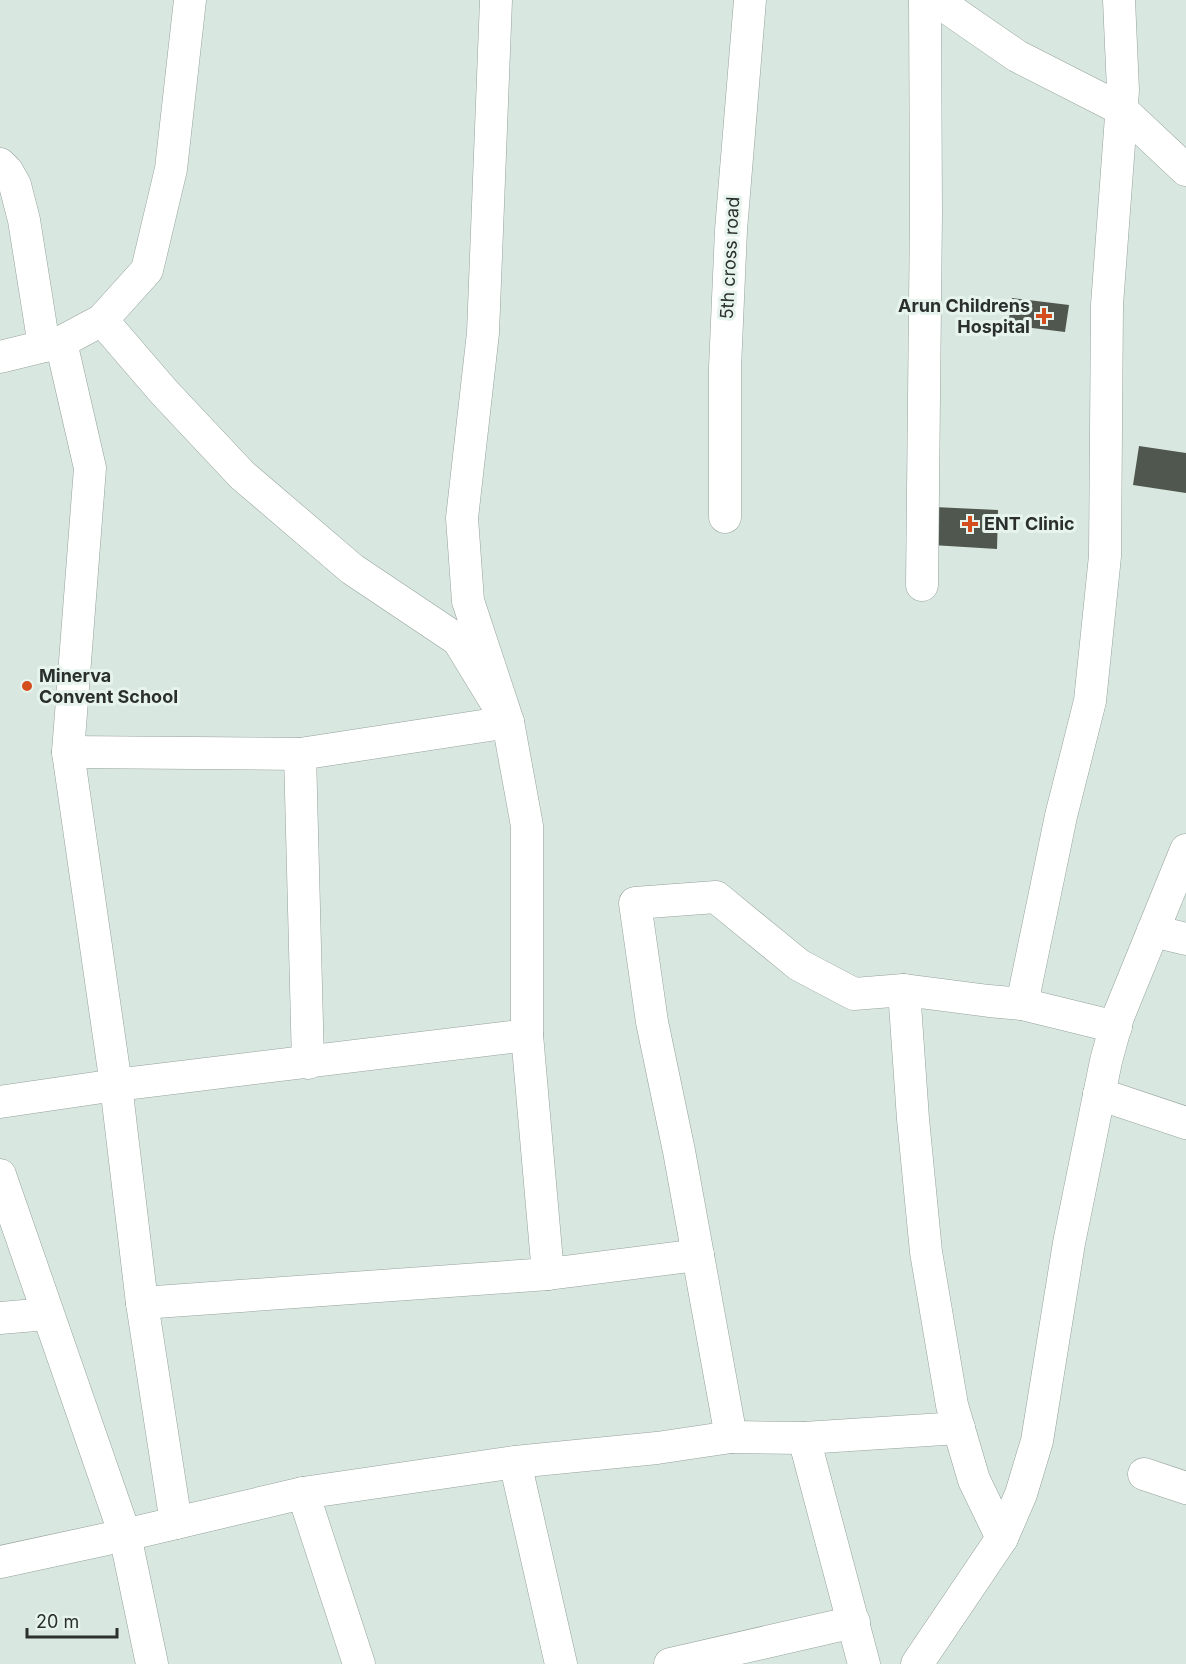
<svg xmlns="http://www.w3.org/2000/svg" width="1186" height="1664" font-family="Inter,sans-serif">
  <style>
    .building { fill: #50574f }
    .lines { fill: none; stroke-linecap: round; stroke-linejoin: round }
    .street-casing { stroke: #95a29c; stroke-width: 33 }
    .street { stroke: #fff; stroke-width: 32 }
    .poi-dot { fill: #d44d1c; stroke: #e7f4ee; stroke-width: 2 }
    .labels { text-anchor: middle; stroke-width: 6; stroke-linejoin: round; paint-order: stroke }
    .street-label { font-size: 18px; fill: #2b302e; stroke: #e7f4ee }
    .poi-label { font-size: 18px; font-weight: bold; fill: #2b302e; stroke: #e7f4ee; text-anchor: start }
  </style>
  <rect width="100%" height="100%" fill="#d9e7e1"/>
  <!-- building -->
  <g class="building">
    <polygon points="1012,298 1069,305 1065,332 1008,325"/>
    <polygon points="1139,446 1186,453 1186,493 1133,485"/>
    <polygon points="934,507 998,510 997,549 932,545"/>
  </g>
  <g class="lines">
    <defs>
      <g id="street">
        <polyline points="936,0 1017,56 1121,109 1186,170"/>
        <polyline points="0,164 7,171 15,185 24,220 44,346"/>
        <polyline points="102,320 164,392 242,475 352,569 458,640 508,722 527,826 527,1035 548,1274"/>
        <polyline points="61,342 90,468 68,752 116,1085 142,1303 176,1523"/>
        <polyline points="0,357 61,342 102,320 147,270 171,169 190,0"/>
        <polyline points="725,517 725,368 731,230 750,0"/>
        <polyline points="922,585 926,212 925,0"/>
        <polyline points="68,752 300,754"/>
        <polyline points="1153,931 1186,939"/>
        <polyline points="1022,1004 1116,1027"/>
        <polyline points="308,1063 300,754 508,722 468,601 462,518 483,333 496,0"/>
        <polyline points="1099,1094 1186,1123"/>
        <polyline points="0,1102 116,1085 527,1035"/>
        <polyline points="0,1175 125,1535 152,1664"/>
        <polyline points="142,1303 548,1274 698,1255"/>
        <polyline points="0,1318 47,1314"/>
        <polyline points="731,1437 804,1438 959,1428"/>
        <polyline points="804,1438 864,1664"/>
        <polyline points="515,1462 561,1664"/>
        <polyline points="1144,1474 1186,1488"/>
        <polyline points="303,1493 359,1664"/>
        <polyline points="1002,1538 1021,1494 1037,1441 1069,1243 1106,1061 1118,1017 1186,850"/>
        <polyline points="0,1562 125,1535 303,1493 515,1462 657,1448 731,1437 679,1151 652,1022 635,903 716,897 799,965 854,994 904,990"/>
        <polyline points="670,1664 854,1622"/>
        <polyline points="917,1664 1002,1538 974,1480 952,1405 926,1252 913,1119 904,990 989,1001 1022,1004 1061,816 1090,701 1105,556 1107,305 1123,90 1119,0"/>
      </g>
    </defs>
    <!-- street casing -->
    <use href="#street" class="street-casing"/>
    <!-- street -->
    <use href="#street" class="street"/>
  </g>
  <!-- markers -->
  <g class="poi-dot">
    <path d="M1041 307h6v6h6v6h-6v6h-6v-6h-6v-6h6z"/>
    <path d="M967 515h6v6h6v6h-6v6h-6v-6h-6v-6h6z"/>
    <circle cx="27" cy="686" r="6"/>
  </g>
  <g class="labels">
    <!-- street labels -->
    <g class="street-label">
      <text transform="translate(730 258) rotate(-87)" y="6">5th cross road</text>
    </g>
    <!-- poi labels -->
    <g class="poi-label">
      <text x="1030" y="312" text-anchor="end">Arun Childrens<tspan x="1030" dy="21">Hospital</tspan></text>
      <text x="984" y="530">ENT Clinic</text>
      <text x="39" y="682">Minerva<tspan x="39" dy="21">Convent School</tspan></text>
    </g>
  </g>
  <!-- scale -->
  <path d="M27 1628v9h90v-9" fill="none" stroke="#2b302e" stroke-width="3"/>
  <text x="36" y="1628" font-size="18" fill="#2b302e" stroke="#e7f4ee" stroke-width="4.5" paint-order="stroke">20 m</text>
</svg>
